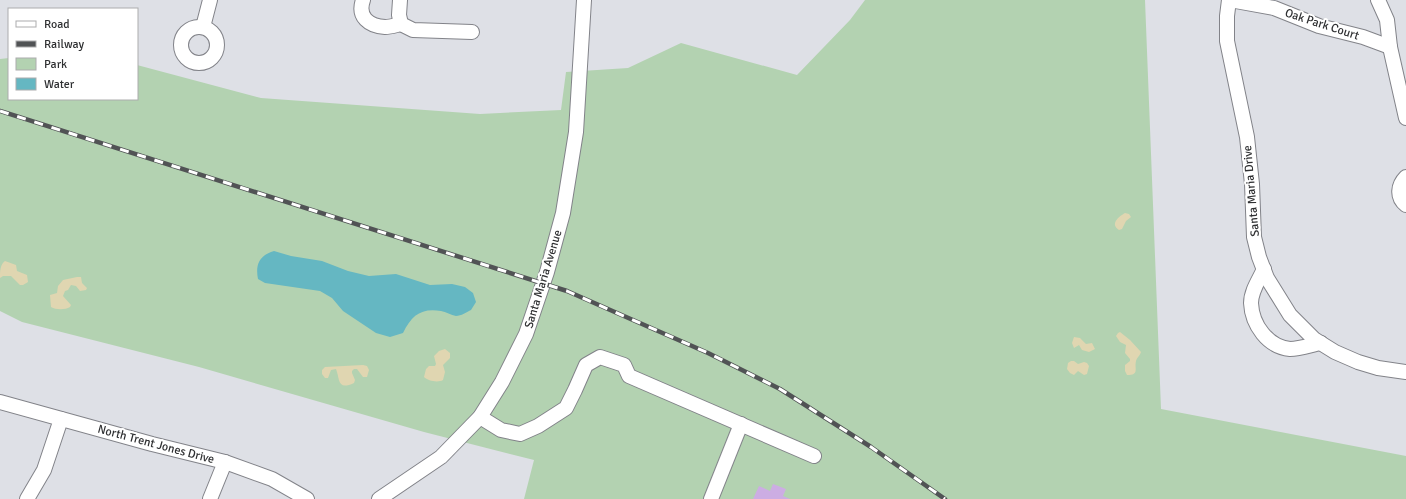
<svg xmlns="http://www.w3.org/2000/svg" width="1406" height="499" font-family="Signika,sans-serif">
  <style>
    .green { fill: #b3d2b1 }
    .sand { fill: #e0d6b1 }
    .water { fill: #65b7c2 }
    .building { fill: #ccade3 }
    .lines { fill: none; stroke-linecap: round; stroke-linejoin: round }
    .minor-casing { stroke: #828389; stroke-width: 16 }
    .minor { stroke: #fff; stroke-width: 14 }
    .rail-casing { stroke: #515355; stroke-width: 4.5 }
    .rail { stroke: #fff; stroke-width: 3; stroke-dasharray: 9; stroke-linecap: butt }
    .labels { text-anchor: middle; stroke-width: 4; stroke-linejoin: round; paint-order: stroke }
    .street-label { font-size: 12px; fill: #2f3032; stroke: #fff }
  </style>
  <rect width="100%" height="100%" fill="#dee0e6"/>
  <!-- green -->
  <polygon class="green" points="865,0 1145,0 1161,409 1406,456 1406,499 524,499 534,460 424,432 199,367 22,322 0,311 0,59 9,58 9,99 137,99 137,65 261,98 480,114 561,110 566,72 628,68 681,43 797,75 850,20"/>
  <!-- sand -->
  <g class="sand">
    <path d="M1125,213L1129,214L1131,217L1126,221L1122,229L1119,230C1110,224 1118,217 1125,213Z"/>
    <path d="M5,261L16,265L17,271L27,275L28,282L23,285H20L11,276H3L0,278C0,271 0,265 5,261Z"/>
    <path d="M77,277H81L82,283L87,288L86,290L80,291L76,286L71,285L68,290L65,291L63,296L71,305L70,307C65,310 56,310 51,307L50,295L57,293L58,286L63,280Z"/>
    <path d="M1120,332L1130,340L1141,352C1140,356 1137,357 1136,361C1134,369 1140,375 1127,375L1125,371V365L1130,361V359L1125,353L1126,345L1120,342L1116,336L1118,333Z"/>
    <polygon points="1074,337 1080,338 1086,344 1092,343 1095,349 1089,352 1082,350 1079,345 1074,348 1072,343"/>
    <path d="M445,349L450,353V358L443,365L445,372L443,380C438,383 428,381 424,377L426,369L429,366H435L436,364L434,356L439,351Z"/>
    <polygon points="1071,361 1074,361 1078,364 1084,362 1087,363 1089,366 1087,374 1084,375 1078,371 1074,375 1070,373 1067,369 1068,363"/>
    <path d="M363,365L367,366L369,370L367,377H363L357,369H354L352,371V373L355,380L354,383C337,391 340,379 336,369L331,370L328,378H325L322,374V370L325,367Z"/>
  </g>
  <!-- water -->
  <path class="water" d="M274,251L291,256L322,261L348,271L369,276L396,274L430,285L452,284L465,287L473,293L476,302L471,310C467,312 461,316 456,316C451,315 446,312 441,311C421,308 412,315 403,333L390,337L376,333L343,311L332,298L320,291L265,283L258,279C255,264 260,255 274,251Z"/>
  <!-- building -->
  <polygon class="building" points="773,484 786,489 783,496 790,499 753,499 759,486 770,491"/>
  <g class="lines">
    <defs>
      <g id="minor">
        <path d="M363,0C357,17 369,26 385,27C391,27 396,25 401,24"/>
        <polyline points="400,0 399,15 401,24 413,30 472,32"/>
        <polyline points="1229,0 1227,16 1227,41 1247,137 1252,184 1254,237 1259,257 1267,278 1290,315 1314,339 1335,352 1358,362 1378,368 1406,372"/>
        <polyline points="1230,0 1274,8 1319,26 1363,37 1390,47"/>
        <polyline points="1378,0 1387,20 1390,47 1406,118"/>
        <circle cx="199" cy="45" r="18"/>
        <polyline points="203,27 210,0"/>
        <path d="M1406,177C1398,185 1396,197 1406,205"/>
        <path d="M1264,269C1259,280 1251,291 1251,303C1252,325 1268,347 1290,349C1300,349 1311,345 1321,343"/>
        <polyline points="0,402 152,444 225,462 272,479 307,499"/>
        <polyline points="480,417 501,430 520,434 538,426 566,408 575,390 586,365 600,357 624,365 629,376 814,456"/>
        <polyline points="27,499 44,470 61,419"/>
        <polyline points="210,499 225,462"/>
        <polyline points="379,499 441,457 480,417 502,382 526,334 547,272 563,213 576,132 584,0"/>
        <polyline points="711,499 741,424"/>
      </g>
    </defs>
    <!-- minor casing -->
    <use href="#minor" class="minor-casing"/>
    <!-- minor -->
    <use href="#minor" class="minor"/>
    <defs>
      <polyline id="rail" points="0,111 567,291 708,353 780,389 871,447 945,499"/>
    </defs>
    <!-- rail casing -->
    <use href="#rail" class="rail-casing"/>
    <!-- rail -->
    <use href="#rail" class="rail"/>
  </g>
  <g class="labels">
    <!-- street labels -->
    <g class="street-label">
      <text transform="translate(1322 24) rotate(18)" y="4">Oak Park Court</text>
      <text transform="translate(1251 191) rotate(-95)" y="4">Santa Maria Drive</text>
      <text transform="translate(543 279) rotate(-73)" y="4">Santa Maria Avenue</text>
      <text transform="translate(156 444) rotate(15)" y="4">North Trent Jones Drive</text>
    </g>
  </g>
  <!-- legend -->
  <rect x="8" y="8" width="130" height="92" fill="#ffffff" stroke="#acacad"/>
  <rect x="16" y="21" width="20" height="6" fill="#ffffff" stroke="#acacad"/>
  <text x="44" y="28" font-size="12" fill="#2f3032">Road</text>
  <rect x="16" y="41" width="20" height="6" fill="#515355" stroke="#acacad"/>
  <text x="44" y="48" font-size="12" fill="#2f3032">Railway</text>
  <rect x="16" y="58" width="20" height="12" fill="#b3d2b1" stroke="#acacad"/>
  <text x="44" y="68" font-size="12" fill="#2f3032">Park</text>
  <rect x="16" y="78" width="20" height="12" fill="#65b7c2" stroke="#acacad"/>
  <text x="44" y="88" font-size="12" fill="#2f3032">Water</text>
</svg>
